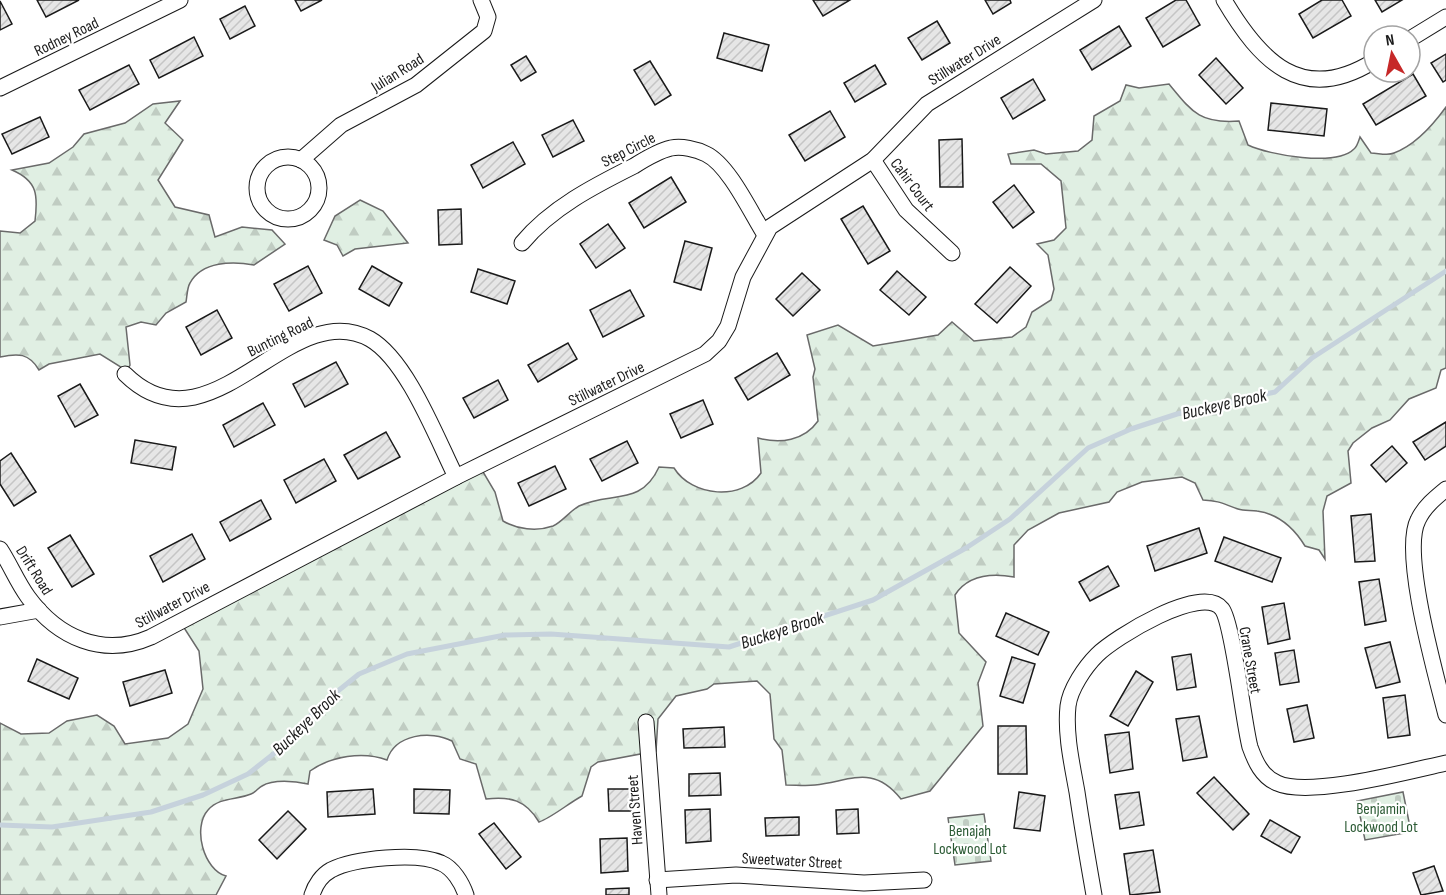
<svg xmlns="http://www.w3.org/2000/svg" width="1446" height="895" font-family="'Sofia Sans Condensed',sans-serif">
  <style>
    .forest { fill: url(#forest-firs); stroke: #6a6a6a; stroke-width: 1.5 }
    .cemetery { fill: url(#cemetery-stones); stroke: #6a6a6a; stroke-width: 1.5 }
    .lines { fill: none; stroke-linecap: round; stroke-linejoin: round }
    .stream { stroke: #c6d2dc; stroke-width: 5 }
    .building { fill: url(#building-hatch); stroke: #1a1a1a; stroke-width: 1.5 }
    .street-casing { stroke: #1a1a1a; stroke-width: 17 }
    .street { stroke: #fff; stroke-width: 15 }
    .labels { text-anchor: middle; stroke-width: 4.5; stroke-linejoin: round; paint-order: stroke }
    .street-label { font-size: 16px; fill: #1a1a1a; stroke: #fff }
    .park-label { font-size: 16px; fill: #2b5a34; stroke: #fff }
    .water-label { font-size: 18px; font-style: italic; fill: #1a1a1a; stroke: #fff }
  </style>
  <defs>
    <pattern id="forest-firs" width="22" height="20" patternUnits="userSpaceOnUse" patternTransform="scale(1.5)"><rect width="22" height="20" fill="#e0efe3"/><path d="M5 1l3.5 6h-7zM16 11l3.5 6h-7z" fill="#c0ccc2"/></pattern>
    <pattern id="cemetery-stones" width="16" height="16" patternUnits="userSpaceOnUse" patternTransform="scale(1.5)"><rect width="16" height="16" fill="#e0efe3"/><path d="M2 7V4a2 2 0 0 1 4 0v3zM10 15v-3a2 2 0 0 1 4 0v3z" fill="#c0ccc2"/></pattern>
    <pattern id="building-hatch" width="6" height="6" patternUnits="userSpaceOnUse" patternTransform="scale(1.5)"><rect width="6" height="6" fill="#e6e6e6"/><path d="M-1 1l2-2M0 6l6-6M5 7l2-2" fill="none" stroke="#c5c5c5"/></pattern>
  </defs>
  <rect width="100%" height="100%" fill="#fff"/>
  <!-- forest -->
  <g class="forest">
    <path d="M1169,84C1192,112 1200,124 1239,121L1248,145C1269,155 1336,167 1354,149C1357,147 1359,140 1360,137L1371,153C1378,153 1388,156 1394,153C1416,145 1433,125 1446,107V368L1441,370L1436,388L1409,399L1390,420L1372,428L1353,443L1348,451L1351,483L1327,496L1323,511L1325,559L1319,550L1305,546C1294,528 1279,514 1257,511C1251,510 1244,511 1238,509C1223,504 1221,501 1203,500L1195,483L1182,477L1142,482L1117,492L1109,502L1059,513L1028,530L1014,545V577C991,573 968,575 955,595L959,633L986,662L978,683L983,726L930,791L901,799C873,764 851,781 815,785C806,786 796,785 786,785L782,750L774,739L770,694L757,681L714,684L707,689L676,696L658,719L656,751L598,762L591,767L582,796C569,803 551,818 539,822C526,800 510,796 486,799L476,764L460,759L452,741C431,730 395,734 387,760C363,751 331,756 310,771L308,784C295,781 273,779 262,786C258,788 255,793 251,794C237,800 219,797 208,810C192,828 204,870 226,876L216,895H0V723L21,734L49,733L67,721L97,715L114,726L125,744L168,738L188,724L203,689L199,651L181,623L479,465L495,492L503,521C517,529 536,532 553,526C562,522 570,511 579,506C610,491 641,507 659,467L674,468C692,497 742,501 761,473L758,438C780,444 804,441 818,421L813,377L815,369L807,335L838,325L873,346L938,335L952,322L974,341L1012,337L1026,327L1032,312L1051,300L1054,289L1048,255L1037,244L1054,240L1066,228L1061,181L1041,164H1011L1008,154L1034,150L1046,154L1078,151L1092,140L1094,116L1120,101L1126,85L1139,88Z"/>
    <path d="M180,101L165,123L183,140L158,180L175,207L209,215L215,237L242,227L272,230L285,244L254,265C233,261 202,261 190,283C187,288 187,297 186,302L166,313L156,325L141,322L126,327L130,365L127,371L100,354L49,364L39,370C29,353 18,353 0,357V231L20,233L35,221C38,196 38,181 12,170L49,163L73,147L84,134L125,123L153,104Z"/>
    <polygon points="360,200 383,211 408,243 355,249 343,256 337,245 324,240 335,216"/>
  </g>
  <!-- cemetery -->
  <g class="cemetery">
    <polygon points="1403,792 1411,832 1365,840 1357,801"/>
    <polygon points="984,814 991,861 955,865 948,818"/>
  </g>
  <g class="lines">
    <!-- stream -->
    <polyline class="stream" points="0,825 52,827 151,812 203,795 248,774 286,744 318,707 359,674 407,654 505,635 551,634 729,647 873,600 966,548 1010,519 1088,448 1131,429 1177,414 1275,392 1312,358 1446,271"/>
  </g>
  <!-- building -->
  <g class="building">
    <polygon points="37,0 79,0 46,17"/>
    <polygon points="295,0 322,0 301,11"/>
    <polygon points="813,0 850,0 823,16"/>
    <polygon points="985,0 1010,0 1011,3 993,14"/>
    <polygon points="1176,0 1186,0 1200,25 1163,47 1146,18"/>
    <polygon points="1322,0 1342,0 1351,16 1313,38 1299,14"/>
    <polygon points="1375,0 1402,0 1382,12"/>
    <polygon points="0,1 12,24 0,30"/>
    <polygon points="245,6 255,26 230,39 220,19"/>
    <polygon points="937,21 950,43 922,60 908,38"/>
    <polygon points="1119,26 1131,46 1092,70 1080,50"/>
    <polygon points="724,33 769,45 762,71 717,58"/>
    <polygon points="194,37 203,56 159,78 150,60"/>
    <polygon points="1446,54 1446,80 1443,82 1431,63"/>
    <polygon points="526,56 536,72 521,81 511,65"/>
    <polygon points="1216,58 1243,88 1226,104 1199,75"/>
    <polygon points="650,61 671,95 655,105 634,70"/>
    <polygon points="129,65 139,84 90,110 79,90"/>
    <polygon points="875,65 886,84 855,102 844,83"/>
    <polygon points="1413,74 1426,96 1376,125 1363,104"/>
    <polygon points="1033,79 1045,100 1013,119 1001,98"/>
    <polygon points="1271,103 1327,109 1324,136 1268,130"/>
    <polygon points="830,111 845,137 805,161 789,135"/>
    <polygon points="40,117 49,137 12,154 2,134"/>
    <polygon points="573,120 584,141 553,157 542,135"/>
    <polygon points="962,139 963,187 940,187 939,140"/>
    <polygon points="513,142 525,164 483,188 471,165"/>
    <polygon points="671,177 686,202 644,228 629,203"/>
    <polygon points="1014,185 1034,212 1013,228 993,202"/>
    <polygon points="863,206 890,251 868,264 841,219"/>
    <polygon points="461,209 462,244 439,245 438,210"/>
    <polygon points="608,224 625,248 596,268 580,244"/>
    <polygon points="685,241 712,248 701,290 674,282"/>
    <polygon points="308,266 322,293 289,311 274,284"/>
    <polygon points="372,266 402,283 389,306 359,289"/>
    <polygon points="1010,267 1031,286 997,323 975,304"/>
    <polygon points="478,269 515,281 507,304 471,292"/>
    <polygon points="897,271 926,297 909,315 880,290"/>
    <polygon points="802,273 820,290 793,316 776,299"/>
    <polygon points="630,290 644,316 603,337 590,310"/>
    <polygon points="217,310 232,338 201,355 186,327"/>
    <polygon points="568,343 577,359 538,382 528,365"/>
    <polygon points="777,353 790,375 748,400 735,378"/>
    <polygon points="336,362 348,384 305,407 293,384"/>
    <polygon points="498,380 508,400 474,418 463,398"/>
    <polygon points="80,384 98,415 75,427 58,396"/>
    <polygon points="703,400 713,424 681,438 670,414"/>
    <polygon points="263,403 275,425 234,447 223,425"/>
    <polygon points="1446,422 1446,446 1425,460 1413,442"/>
    <polygon points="386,432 400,457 358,479 344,455"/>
    <polygon points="135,440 176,447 172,470 131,463"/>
    <polygon points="627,441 638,463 602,481 590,459"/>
    <polygon points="1392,446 1407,463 1386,482 1371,465"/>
    <polygon points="11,453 36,492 14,506 0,484 0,461"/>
    <polygon points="324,459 336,481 296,503 284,480"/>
    <polygon points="555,466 566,489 529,506 518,483"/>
    <polygon points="261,500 271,519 230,541 220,522"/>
    <polygon points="1371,514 1375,561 1355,562 1351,516"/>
    <polygon points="1199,528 1207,553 1155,571 1147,546"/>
    <polygon points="192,534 205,559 163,582 150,556"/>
    <polygon points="70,535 94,574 72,587 48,548"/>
    <polygon points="1224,537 1281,558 1272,582 1215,561"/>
    <polygon points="1108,566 1119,586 1090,601 1079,582"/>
    <polygon points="1379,579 1386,621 1365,625 1359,582"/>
    <polygon points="1284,603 1290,639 1268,644 1262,607"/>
    <polygon points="1006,613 1049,632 1038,655 996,636"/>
    <polygon points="1390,642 1400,682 1376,688 1365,648"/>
    <polygon points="1294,650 1299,682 1280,685 1275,653"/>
    <polygon points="1191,654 1196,687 1177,690 1172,657"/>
    <polygon points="1012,657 1035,664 1023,703 1000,696"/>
    <polygon points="37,659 78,678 69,699 28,681"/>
    <polygon points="165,670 172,693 130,706 123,682"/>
    <polygon points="1136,671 1153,682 1128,726 1110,716"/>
    <polygon points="1405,695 1410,735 1388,738 1383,698"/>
    <polygon points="1307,705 1314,738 1294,742 1287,709"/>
    <polygon points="1199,716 1207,757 1183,761 1176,719"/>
    <polygon points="998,726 1026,726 1027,774 998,774"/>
    <polygon points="724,727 725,747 684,748 683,729"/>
    <polygon points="1129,732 1133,769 1110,773 1105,735"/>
    <polygon points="720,773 721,795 689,796 689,774"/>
    <polygon points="1214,777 1249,814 1233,830 1197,793"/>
    <polygon points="373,789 375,814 328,817 327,792"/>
    <polygon points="414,789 450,790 449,814 414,813"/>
    <polygon points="608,789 631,789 631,811 609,811"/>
    <polygon points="1019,792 1045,796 1040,831 1014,828"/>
    <polygon points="1139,792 1144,825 1120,829 1115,795"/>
    <polygon points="710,809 711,841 686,843 685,810"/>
    <polygon points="858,809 859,833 837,834 836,810"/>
    <polygon points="288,811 306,829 277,859 259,840"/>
    <polygon points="799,817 799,835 766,836 765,818"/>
    <polygon points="1270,820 1300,837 1291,853 1261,836"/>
    <polygon points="494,823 521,857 506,869 479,834"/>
    <polygon points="627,838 628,871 601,873 600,839"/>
    <polygon points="1153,850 1160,892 1130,895 1124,854"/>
    <polygon points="1434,866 1443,891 1421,895 1413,873"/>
    <polygon points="629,888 629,895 606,895 606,889"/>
  </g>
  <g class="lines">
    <defs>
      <g id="street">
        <path d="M1224,0C1260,61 1302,106 1374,61"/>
        <polyline points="1410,39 1446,17"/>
        <polyline points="0,88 180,0"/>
        <circle cx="288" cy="188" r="31"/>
        <polyline points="301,160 341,125 416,85 484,31 488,17 481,0"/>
        <polyline points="873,160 906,210 952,253"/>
        <path d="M522,243C551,208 594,186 634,166C645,159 658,151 671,148C682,146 696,149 706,154C729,165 751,213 765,235"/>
        <path d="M125,374C211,459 289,294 370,339C407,360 437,439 456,477"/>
        <path d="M1446,489C1435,498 1424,507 1418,520C1401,553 1436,675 1446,715"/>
        <path d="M0,549C10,564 17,582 28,597C58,638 103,658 151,637L456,477L705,354L719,341L728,326L743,277L770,227L873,160L927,104L1094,0"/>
        <polyline points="0,617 39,610"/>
        <polyline points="646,722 659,895"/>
        <polyline points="657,880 736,875 864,883 924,880"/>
        <path d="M312,895C315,885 322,875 331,870C354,858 418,852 441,863C453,868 462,883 466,895"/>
        <path d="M1094,895C1088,861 1082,826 1077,792C1072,764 1065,734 1068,706C1070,689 1085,667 1097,655C1114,638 1202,583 1222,609C1233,624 1243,720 1250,747C1255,761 1262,777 1277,783C1309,798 1409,771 1446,763"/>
      </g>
    </defs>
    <!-- street casing -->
    <use href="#street" class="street-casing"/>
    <!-- street -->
    <use href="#street" class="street"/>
  </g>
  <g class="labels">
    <!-- street labels -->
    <g class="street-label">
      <text transform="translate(66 36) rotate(-26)" y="6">Rodney Road</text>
      <text transform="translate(964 59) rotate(-32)" y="6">Stillwater Drive</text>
      <text transform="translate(397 72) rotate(-32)" y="6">Julian Road</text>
      <text transform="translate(628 149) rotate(-27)" y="6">Step Circle</text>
      <text transform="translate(913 184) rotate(53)" y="6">Cahir Court</text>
      <text transform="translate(280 336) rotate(-26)" y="6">Bunting Road</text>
      <text transform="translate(606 383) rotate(-26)" y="6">Stillwater Drive</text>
      <text transform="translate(35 570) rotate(58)" y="6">Drift Road</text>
      <text transform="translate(172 604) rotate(-28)" y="6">Stillwater Drive</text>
      <text transform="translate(1251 660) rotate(80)" y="6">Crane Street</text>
      <text transform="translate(634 810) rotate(-94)" y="6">Haven Street</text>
      <text transform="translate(792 860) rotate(3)" y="6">Sweetwater Street</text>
    </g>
    <!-- park labels -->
    <g class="park-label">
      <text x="1381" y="814">Benjamin<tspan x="1381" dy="18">Lockwood Lot</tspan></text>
      <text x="970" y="836">Benajah<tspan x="970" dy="18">Lockwood Lot</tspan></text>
    </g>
    <!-- water labels -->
    <g class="water-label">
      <text transform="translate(1224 404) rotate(-13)" y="6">Buckeye Brook</text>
      <text transform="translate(782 630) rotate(-18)" y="6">Buckeye Brook</text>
      <text transform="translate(306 722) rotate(-44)" y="6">Buckeye Brook</text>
    </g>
  </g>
  <!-- north arrow -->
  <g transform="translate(1392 54) rotate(351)"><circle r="28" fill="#ffffff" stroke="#a3a3a3" stroke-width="1.5"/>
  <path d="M0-4.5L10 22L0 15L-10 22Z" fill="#c62828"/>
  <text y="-9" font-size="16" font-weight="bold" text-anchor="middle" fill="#1a1a1a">N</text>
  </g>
</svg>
